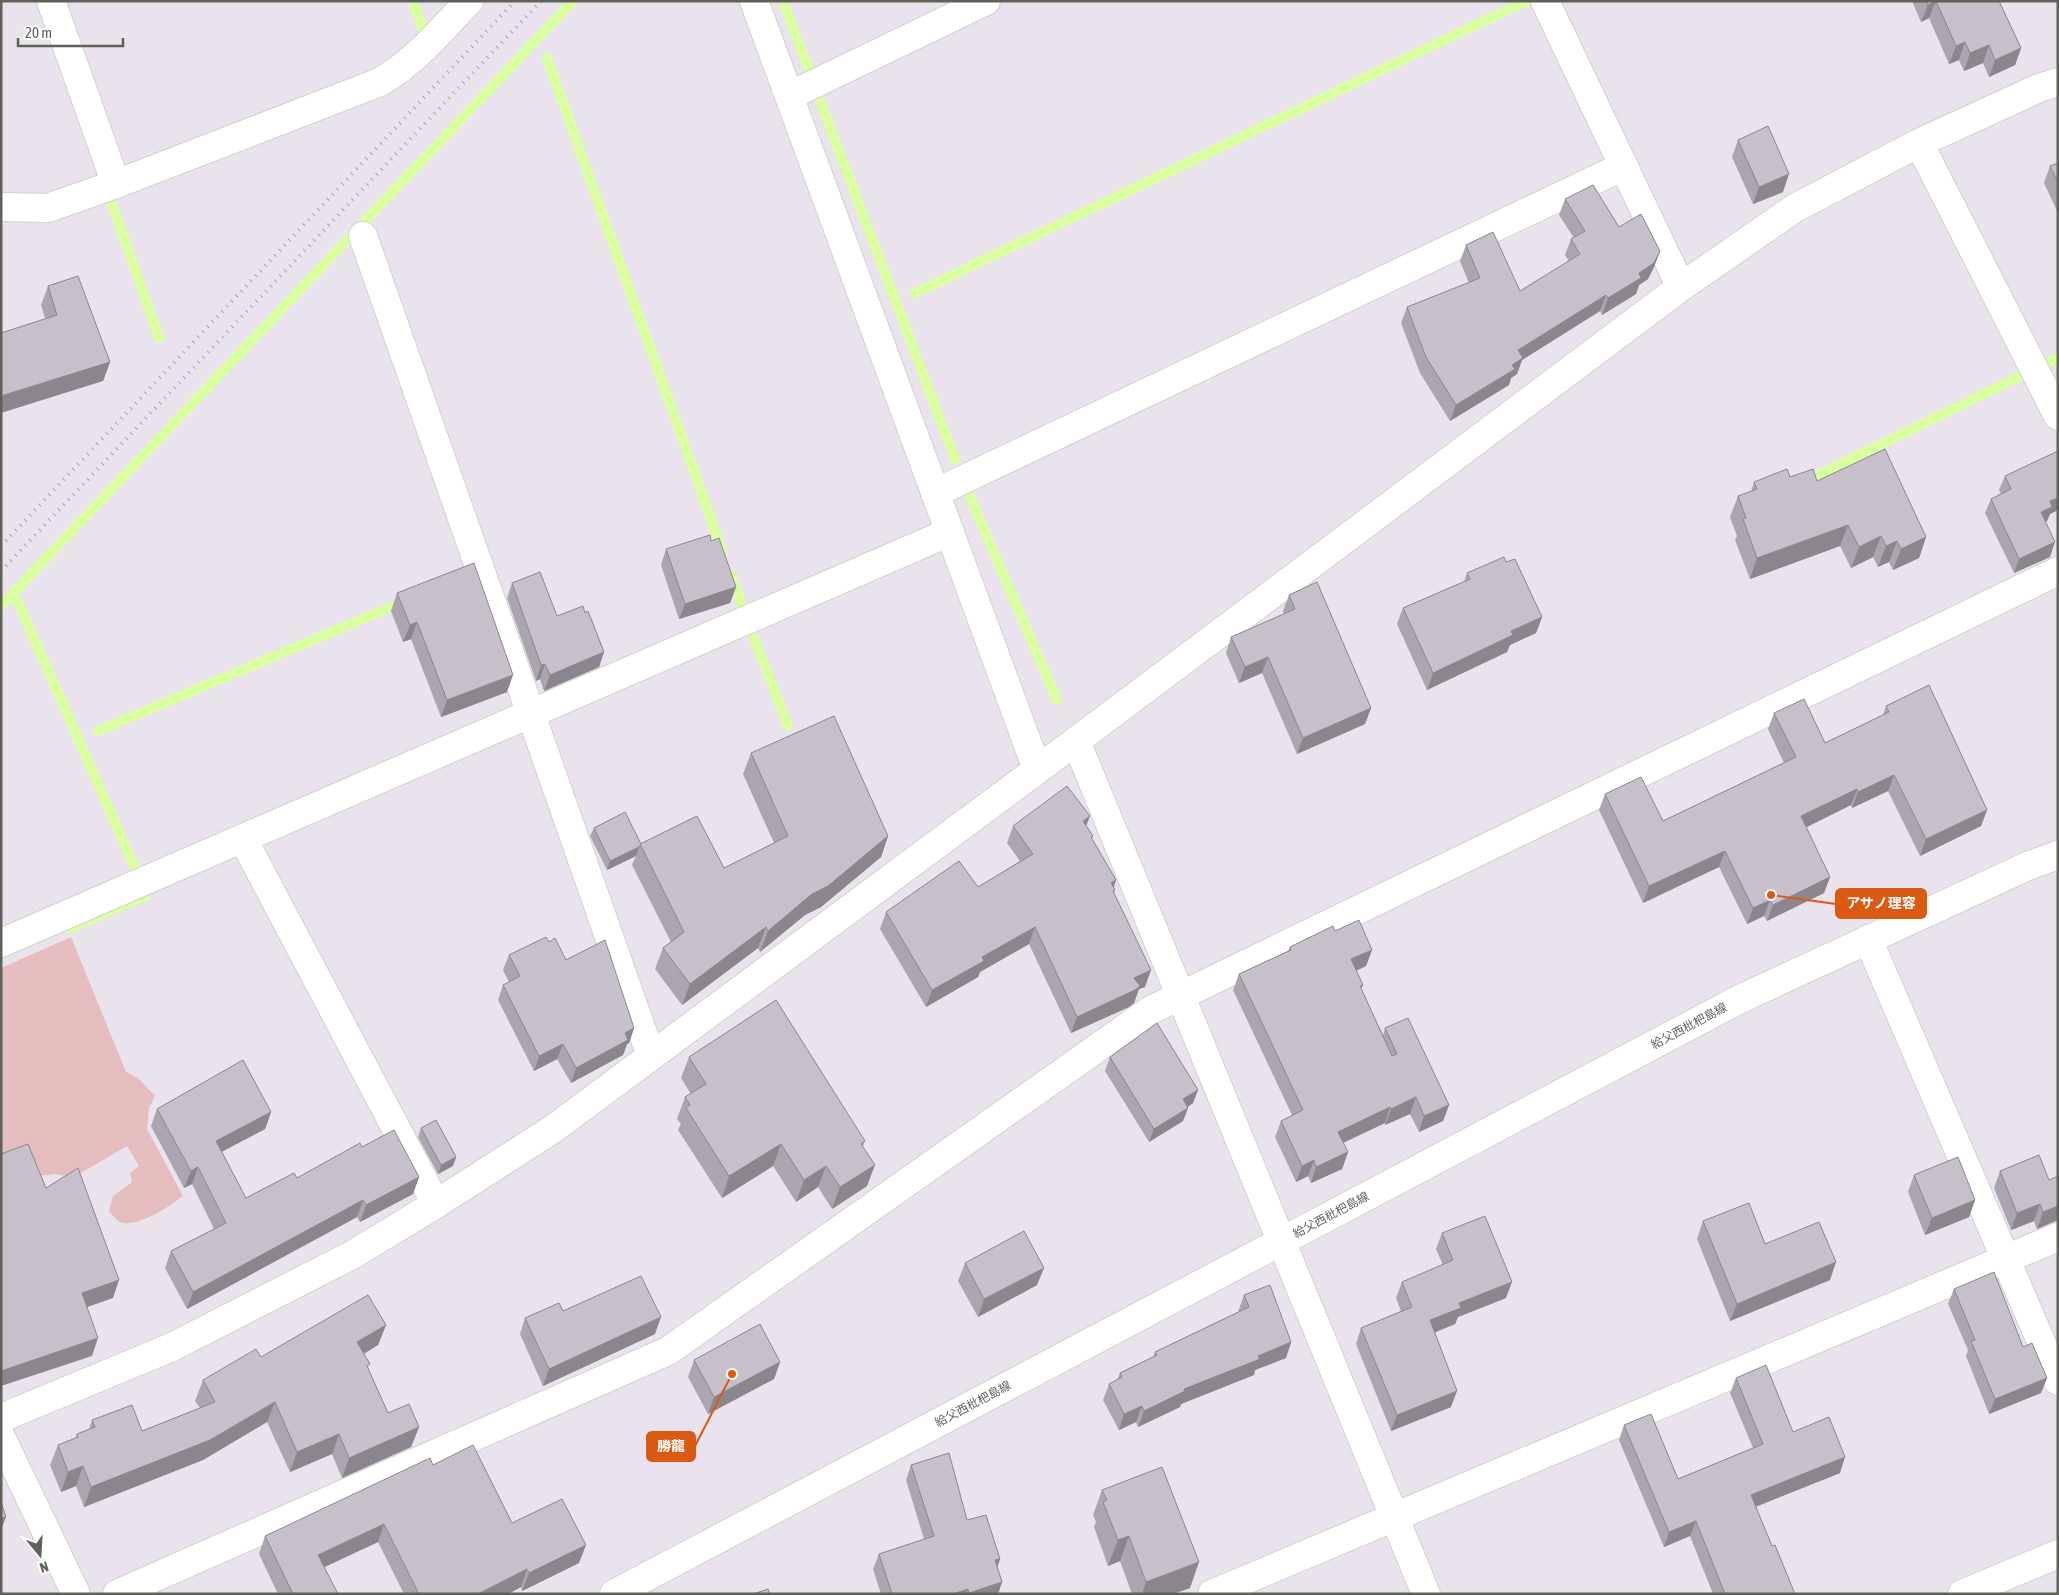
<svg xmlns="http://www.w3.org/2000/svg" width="2059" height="1595" font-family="'Asap Condensed','Noto Sans JP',sans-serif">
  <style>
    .green { fill: #e6bdbf }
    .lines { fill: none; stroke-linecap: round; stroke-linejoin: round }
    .stream { stroke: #d9ffa0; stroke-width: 10 }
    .minor-casing { stroke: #d0d4cd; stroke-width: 30 }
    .tertiary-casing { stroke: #d0d4cd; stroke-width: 30 }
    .secondary-casing { stroke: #d0d6cc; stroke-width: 30 }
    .minor { stroke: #fff; stroke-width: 28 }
    .tertiary { stroke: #fff; stroke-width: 28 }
    .secondary { stroke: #fff; stroke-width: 28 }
    .rail { stroke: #a5a7a4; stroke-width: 4; stroke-dasharray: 1 6; stroke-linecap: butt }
    .wall { fill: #aba5af }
    .shaded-wall { fill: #8b868e }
    .building { fill: #c7c0cb; stroke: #8b868e }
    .labels { text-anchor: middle; stroke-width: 4; stroke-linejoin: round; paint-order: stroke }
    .street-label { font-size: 12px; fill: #5e635a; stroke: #fff }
    .leader { fill: none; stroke: #da5a14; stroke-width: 2 }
    .callout-dot { fill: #da5a14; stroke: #fff; stroke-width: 2 }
    .callout { fill: #da5a14; stroke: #da5a14; stroke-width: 2 }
    .callout-label { font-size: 14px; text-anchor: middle; font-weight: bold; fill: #fff }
  </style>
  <rect width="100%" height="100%" fill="#eae2ed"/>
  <!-- green -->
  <path class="green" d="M71,937L126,1072L138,1078L155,1096L149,1108L147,1129L183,1196C170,1206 136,1229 120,1222C116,1220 112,1214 109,1211L113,1196L132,1182L130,1173L139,1166L127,1146L74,1177L55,1174L36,1176L1,1164V968Z"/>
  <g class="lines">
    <!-- stream -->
    <g class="stream">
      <polyline points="413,1 423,30"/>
      <polyline points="783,1 808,67"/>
      <polyline points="547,58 722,550"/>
      <polyline points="819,98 955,459"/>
      <polyline points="111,201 159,338"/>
      <polyline points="915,293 1526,1"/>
      <polyline points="2046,364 2058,358"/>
      <polyline points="1815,477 2018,377"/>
      <polyline points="968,492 1057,700"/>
      <polyline points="731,575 743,609"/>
      <polyline points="14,593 135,868"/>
      <polyline points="1,606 573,1"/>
      <polyline points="754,638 788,726"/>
      <polyline points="98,731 405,601"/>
      <polyline points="69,929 145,896"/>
    </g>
    <defs>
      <g id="minor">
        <polyline points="754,1 1037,769"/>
        <polyline points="1545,1 1681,287"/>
        <polyline points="789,96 986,1"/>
        <polyline points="1919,143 2058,416"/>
        <path d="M116,184L380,82C415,62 441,30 469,1"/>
        <polyline points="1,207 48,208 116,184 51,1"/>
        <polyline points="363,236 651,1056"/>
        <polyline points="935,493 1624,166"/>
        <polyline points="243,839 436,1204"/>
        <polyline points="1868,939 2058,1381"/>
        <polyline points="1,943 950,532"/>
        <polyline points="1,1437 76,1594"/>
        <polyline points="117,1594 668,1351 1151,1010 2058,571"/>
        <polyline points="1212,1594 2058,1237"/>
        <polyline points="1962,1594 2058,1554"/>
      </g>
      <g id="tertiary">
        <polyline points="1076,741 1426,1594"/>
        <polyline points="1,1418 172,1347 352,1255 436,1204 553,1129 1076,741 1681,287 1795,208 1919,143 2039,88 2058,82"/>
      </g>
      <polyline id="secondary" points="614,1594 1740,999 2030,865 2058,855"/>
    </defs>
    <!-- minor casing -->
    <use href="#minor" class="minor-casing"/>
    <!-- tertiary casing -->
    <use href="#tertiary" class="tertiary-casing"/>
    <!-- secondary casing -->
    <use href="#secondary" class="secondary-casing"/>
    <!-- minor -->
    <use href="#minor" class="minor"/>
    <!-- tertiary -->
    <use href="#tertiary" class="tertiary"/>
    <!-- secondary -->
    <use href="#secondary" class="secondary"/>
    <!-- rail -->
    <g class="rail">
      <polyline points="1,546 515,1"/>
      <polyline points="1,571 541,1"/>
    </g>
  </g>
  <!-- wall -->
  <g class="wall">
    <polygon points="1912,1 1999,1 2021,48 2015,65 1989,77 1983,63 1964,71 1959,60 1949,64 1929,18 1921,22"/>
    <polygon points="1738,140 1783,192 1753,204 1732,157"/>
    <polygon points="2058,163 2058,213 2044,183 2050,166"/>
    <polygon points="1565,199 1619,227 1660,251 1654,267 1648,279 1639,285 1636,294 1602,315 1600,311 1522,360 1517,374 1511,378 1509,385 1450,421 1420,373 1401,323 1407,307 1469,283 1460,261 1466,245 1520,291 1569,261 1565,255 1571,239 1574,238 1559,215"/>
    <polygon points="48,286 110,362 103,381 45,318 41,305"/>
    <polygon points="2058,451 2058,510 2050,514 2047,521 2045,522 2050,557 2014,573 1985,513 1991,499 2001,494 1999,490 2005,476"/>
    <polygon points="1790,477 1817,481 1926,537 1919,558 1893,570 1889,562 1878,567 1873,557 1851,568 1840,546 1750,579 1735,540 1737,536 1730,517 1738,496 1751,492 1754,482"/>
    <polygon points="711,541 736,587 730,603 679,619 661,565 666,549"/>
    <polygon points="1506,562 1542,617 1536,633 1510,645 1507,652 1427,690 1397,624 1403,608 1464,582 1467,573"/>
    <polygon points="512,583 557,616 585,613 604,652 599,667 544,691 540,679 536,681 507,598"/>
    <polygon points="397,593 507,692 441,717 411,639 403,642 391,611"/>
    <polygon points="1289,595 1371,708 1365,724 1297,754 1262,673 1239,683 1226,653 1231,637 1284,614 1283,611"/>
    <polygon points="1886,706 1987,810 1981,826 1920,856 1888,791 1852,808 1851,805 1806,827 1830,877 1824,893 1767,921 1764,916 1747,924 1719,867 1643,903 1599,810 1605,794 1663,821 1784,763 1768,729 1774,713 1825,743 1883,715"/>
    <polygon points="751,753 888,836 881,857 821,907 805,915 760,952 758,948 682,1005 655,969 663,948 671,942 632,865 636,856 607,870 590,836 594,828 641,844 724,868 774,843 743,774"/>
    <polygon points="1013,826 1086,826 1093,836 1092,839 1116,880 1114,887 1115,890 1114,893 1145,987 1139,989 1134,1003 1129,1007 1071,1033 1029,944 980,972 978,977 926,1007 880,929 886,912 978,887 1020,861 1007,843"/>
    <polygon points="1335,931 1372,950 1366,966 1356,971 1363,985 1361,989 1383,1035 1385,1028 1449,1105 1443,1121 1419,1132 1410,1114 1385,1125 1385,1123 1343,1143 1348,1152 1342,1169 1311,1183 1308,1176 1296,1182 1275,1137 1281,1121 1292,1115 1233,990 1239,974 1288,951 1290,947"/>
    <polygon points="549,942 634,1028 629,1043 627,1044 623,1055 571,1083 557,1059 534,1071 498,1000 503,985 509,982 503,970 509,955"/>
    <polygon points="689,1057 865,1141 863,1146 867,1186 832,1209 818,1187 796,1202 773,1166 722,1198 678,1130 681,1124 677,1119 685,1097 691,1094 681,1078"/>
    <polygon points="1110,1057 1198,1090 1193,1103 1188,1107 1188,1108 1183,1121 1149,1142 1105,1071"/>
    <polygon points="157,1109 271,1112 265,1129 221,1152 246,1198 297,1178 362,1147 419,1177 413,1194 360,1222 357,1217 187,1309 165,1268 171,1251 214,1229 192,1184 184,1188 151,1126"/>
    <polygon points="421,1128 456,1157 453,1166 438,1174 418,1137"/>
    <polygon points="2000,1171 2049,1180 2058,1176 2058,1220 2037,1229 2034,1221 2011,1230 1994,1188"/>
    <polygon points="1914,1175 1975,1200 1969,1217 1925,1235 1908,1192"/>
    <polygon points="1703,1221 1765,1244 1830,1280 1730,1321 1697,1239"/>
    <polygon points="1442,1233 1506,1298 1458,1317 1455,1324 1434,1332 1451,1407 1391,1431 1356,1344 1361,1328 1401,1311 1396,1298 1402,1282 1443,1265 1436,1249"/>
    <polygon points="965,1263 1037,1285 978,1317 958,1281"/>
    <polygon points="1954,1289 2023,1347 2047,1378 2041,1393 1989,1414 1966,1356 1968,1350 1948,1304"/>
    <polygon points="1244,1295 1291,1342 1286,1358 1255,1370 1254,1375 1181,1404 1180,1407 1138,1427 1136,1422 1119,1430 1103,1400 1109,1384 1117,1380 1120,1373 1153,1357 1155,1352 1238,1312"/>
    <polygon points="563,1311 655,1334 543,1386 520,1334 525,1318"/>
    <polygon points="386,1325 378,1345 364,1354 368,1368 388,1413 419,1427 411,1447 342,1478 332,1454 290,1472 267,1422 203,1460 84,1507 76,1486 61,1492 50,1465 58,1445 75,1439 77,1434 89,1429 92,1420 142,1431 200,1408 195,1401 203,1380 261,1357"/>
    <polygon points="694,1360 780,1362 774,1379 708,1414 688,1377"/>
    <polygon points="1736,1378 1793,1432 1840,1473 1755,1507 1772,1546 1795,1594 1713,1594 1690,1536 1664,1547 1619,1440 1624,1425 1678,1479 1753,1448 1730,1393"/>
    <polygon points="433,1465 512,1523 579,1563 522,1591 521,1587 508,1594 404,1594 378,1542 324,1567 338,1594 278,1594 259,1554 265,1536"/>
    <polygon points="911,1465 967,1520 1000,1559 997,1567 1002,1582 998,1594 881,1594 873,1569 879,1554 924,1539 906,1480"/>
    <polygon points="1102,1490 1190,1588 1173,1594 1132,1594 1120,1561 1108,1566 1094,1527 1096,1522 1093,1515"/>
  </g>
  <!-- shaded-wall -->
  <g class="shaded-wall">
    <polygon points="1936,1 1929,18 1921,22 1928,5"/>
    <polygon points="1965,42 1959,60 1949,64 1956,46"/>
    <polygon points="1989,45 1983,63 1964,71 1970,53"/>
    <polygon points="2021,48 2015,65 1989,77 1995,60"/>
    <polygon points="1789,174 1783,192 1753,204 1759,187"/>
    <polygon points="1660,251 1654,267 1648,279 1639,285 1636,294 1602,315 1608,298 1639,273"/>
    <polygon points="1606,295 1600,311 1522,360 1517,374 1511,378 1509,385 1450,421 1456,405 1518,350"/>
    <polygon points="110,362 103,381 1,413 1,396"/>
    <polygon points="2058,498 2058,510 2050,514 2047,521 2035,527 2041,512 2050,501"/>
    <polygon points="1848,525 1840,546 1750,579 1757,558"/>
    <polygon points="1881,536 1873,557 1851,568 1859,547"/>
    <polygon points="1926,537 1919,558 1893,570 1901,549"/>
    <polygon points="1897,541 1889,562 1878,567 1886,546"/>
    <polygon points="2055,542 2050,557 2014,573 2019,559"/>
    <polygon points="736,587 730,603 679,619 685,604"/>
    <polygon points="1542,617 1536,633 1510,645 1507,652 1427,690 1433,673 1511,631"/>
    <polygon points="417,622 411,639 403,642 410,625"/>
    <polygon points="604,652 599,667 544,691 550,675"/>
    <polygon points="1268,657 1262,673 1239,683 1245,667"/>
    <polygon points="545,664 540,679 536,681 541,665"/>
    <polygon points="513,675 507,692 441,717 447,700"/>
    <polygon points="1371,708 1365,724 1297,754 1303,738"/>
    <polygon points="1894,775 1888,791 1852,808 1858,792"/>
    <polygon points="1857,789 1851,805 1795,833 1801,816"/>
    <polygon points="1987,810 1981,826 1920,856 1926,839"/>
    <polygon points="1090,816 1084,832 1083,821"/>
    <polygon points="888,836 881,857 821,907 805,915 760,952 768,931 812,894"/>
    <polygon points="639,847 636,856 607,870 610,861"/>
    <polygon points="1725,851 1719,867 1643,903 1649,886"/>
    <polygon points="1830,877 1824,893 1767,921 1773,905"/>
    <polygon points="1116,880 1110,897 1111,883"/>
    <polygon points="1770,900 1764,916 1747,924 1753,908"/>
    <polygon points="766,927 758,948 682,1005 690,984"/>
    <polygon points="1035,927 1029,944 980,972 978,977 926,1007 932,990 982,957"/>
    <polygon points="1372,950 1366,966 1345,976 1351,959"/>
    <polygon points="1151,970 1145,987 1139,989 1134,1003 1129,1007 1071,1033 1077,1017 1134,978"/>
    <polygon points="634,1028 629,1043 627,1044 623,1055 571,1083 576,1068 625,1033"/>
    <polygon points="563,1044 557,1059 534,1071 539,1056"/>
    <polygon points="1198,1090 1193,1103 1178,1113 1183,1099"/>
    <polygon points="1416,1097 1410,1114 1385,1125 1391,1109"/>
    <polygon points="1449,1105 1443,1121 1419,1132 1424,1116"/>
    <polygon points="1390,1107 1385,1123 1332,1148 1338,1132"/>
    <polygon points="1188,1108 1183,1121 1149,1142 1154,1129"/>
    <polygon points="271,1112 265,1129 210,1158 216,1141"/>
    <polygon points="781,1144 773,1166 722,1198 729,1176"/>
    <polygon points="1348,1152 1342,1169 1311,1183 1316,1167"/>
    <polygon points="456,1157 453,1166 438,1174 441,1165"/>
    <polygon points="1314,1160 1308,1176 1296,1182 1302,1166"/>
    <polygon points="875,1165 867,1186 832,1209 840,1187"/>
    <polygon points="826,1166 818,1187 796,1202 804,1180"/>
    <polygon points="198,1167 192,1184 184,1188 191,1171"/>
    <polygon points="419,1177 413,1194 360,1222 366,1205"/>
    <polygon points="363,1200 357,1217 187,1309 193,1292"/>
    <polygon points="1975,1200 1969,1217 1925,1235 1932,1218"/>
    <polygon points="2040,1204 2034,1221 2011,1230 2017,1213"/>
    <polygon points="2058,1206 2058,1220 2037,1229 2043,1212"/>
    <polygon points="1836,1262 1830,1280 1730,1321 1737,1304"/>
    <polygon points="1044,1268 1037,1285 978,1317 984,1299"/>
    <polygon points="119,1280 113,1298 76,1311 82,1293"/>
    <polygon points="1512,1282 1506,1298 1458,1317 1455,1324 1424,1337 1430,1320 1459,1303"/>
    <polygon points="661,1317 655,1334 543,1386 549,1369"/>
    <polygon points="386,1325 378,1345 349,1362 357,1342"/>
    <polygon points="98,1338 92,1356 1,1386 1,1371"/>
    <polygon points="1291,1342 1286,1358 1255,1370 1254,1375 1181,1404 1180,1407 1138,1427 1144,1411 1184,1389 1258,1356"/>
    <polygon points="780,1362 774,1379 708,1414 714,1397"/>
    <polygon points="2047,1378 2041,1393 1989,1414 1995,1399"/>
    <polygon points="1457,1391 1451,1407 1391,1431 1397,1415"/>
    <polygon points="275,1402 267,1422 203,1460 84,1507 91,1487"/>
    <polygon points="1142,1406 1136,1422 1119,1430 1124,1414"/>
    <polygon points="419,1427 411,1447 342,1478 349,1458"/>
    <polygon points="339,1434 332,1454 290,1472 297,1452"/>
    <polygon points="1845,1457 1840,1473 1745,1511 1751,1495"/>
    <polygon points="83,1466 76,1486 61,1492 68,1472"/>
    <polygon points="6,1517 1,1530 1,1518"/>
    <polygon points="1696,1521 1690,1536 1664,1547 1669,1532"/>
    <polygon points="384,1524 378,1542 312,1573 318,1555"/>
    <polygon points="1129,1536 1120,1561 1108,1566 1118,1540"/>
    <polygon points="586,1545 579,1563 522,1591 529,1573"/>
    <polygon points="1000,1559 995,1574 995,1560"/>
    <polygon points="1199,1562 1190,1588 1173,1594 1142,1594 1146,1582"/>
    <polygon points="527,1569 521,1587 508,1594 478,1594"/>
    <polygon points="1002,1582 998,1594 969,1594 969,1593"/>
    <polygon points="968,1589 966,1594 953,1594"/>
  </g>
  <!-- building -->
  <g class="building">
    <polygon points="1926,1 1935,1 1928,5"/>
    <polygon points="1936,1 1999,1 2021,48 1995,60 1989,45 1970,53 1965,42 1956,46"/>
    <polygon points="1768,126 1789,174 1759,187 1738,140"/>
    <polygon points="2058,163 2058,182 2050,166"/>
    <polygon points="1593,185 1619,227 1641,214 1660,251 1654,263 1639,273 1641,278 1608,298 1606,295 1518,350 1523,358 1512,365 1515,369 1456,405 1426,357 1407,307 1480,278 1466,245 1493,232 1520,291 1580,254 1571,239 1585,231 1565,199"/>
    <polygon points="78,276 110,362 1,396 1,333 57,315 48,286"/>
    <polygon points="1885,449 1926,537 1901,549 1897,541 1886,546 1881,536 1859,547 1848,525 1757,558 1743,519 1746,518 1738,496 1757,489 1754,482 1787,469 1790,477 1813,469 1817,481"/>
    <polygon points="2058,451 2058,498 2050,501 2052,507 2041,512 2055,542 2019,559 1991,499 2011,489 2005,476"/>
    <polygon points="710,535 711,541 719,538 736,587 685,604 666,549"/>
    <polygon points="1504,557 1506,562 1515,559 1542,617 1511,631 1513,635 1433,673 1403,608 1470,579 1467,573"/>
    <polygon points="474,563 513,675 447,700 417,622 410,625 397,593"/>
    <polygon points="540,572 557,616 583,606 585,613 588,611 604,652 550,675 545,664 541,665 512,583"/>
    <polygon points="1317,582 1371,708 1303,738 1268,657 1245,667 1231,637 1295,609 1289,595"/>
    <polygon points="1929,685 1987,810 1926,839 1894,775 1858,792 1857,789 1801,816 1830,877 1773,905 1770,900 1753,908 1725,851 1649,886 1605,794 1641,777 1663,821 1796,757 1774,713 1804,699 1825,743 1889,712 1886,706"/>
    <polygon points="834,716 888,836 828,886 812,894 768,931 766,927 690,984 663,948 684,932 640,844 697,816 724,868 788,836 751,753"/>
    <polygon points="1067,786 1090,816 1083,821 1093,836 1091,837 1116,880 1111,883 1115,890 1113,891 1151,970 1134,978 1140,986 1135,990 1077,1017 1035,927 982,957 984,961 932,990 886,912 959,861 978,887 1033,854 1013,826"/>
    <polygon points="625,812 641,844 639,847 610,861 594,828"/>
    <polygon points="1359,920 1372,950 1351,959 1363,985 1360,986 1392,1056 1397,1054 1385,1028 1408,1018 1449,1105 1424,1116 1416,1097 1391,1109 1390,1107 1338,1132 1348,1152 1316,1167 1314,1160 1302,1166 1281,1121 1303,1110 1239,974 1291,950 1290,947 1333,926 1335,931"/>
    <polygon points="546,937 549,942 555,938 566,960 605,940 634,1028 625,1033 628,1040 576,1068 563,1044 539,1056 503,985 520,976 509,955"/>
    <polygon points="776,1000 865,1141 861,1144 875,1165 840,1187 826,1166 804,1180 781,1144 729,1176 686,1108 690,1105 685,1097 706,1084 689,1057"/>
    <polygon points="1157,1023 1198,1090 1183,1099 1188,1108 1154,1129 1110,1057"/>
    <polygon points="243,1060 271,1112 216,1141 246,1198 294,1173 297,1178 360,1143 362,1147 394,1130 419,1177 366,1205 363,1200 193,1292 171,1251 226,1223 198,1167 191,1171 157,1109"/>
    <polygon points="436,1120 456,1157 441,1165 421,1128"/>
    <polygon points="28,1144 46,1188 78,1168 119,1280 82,1293 98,1338 1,1371 1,1154"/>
    <polygon points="2039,1155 2049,1180 2058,1176 2058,1206 2043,1212 2040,1204 2017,1213 2000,1171"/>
    <polygon points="1958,1157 1975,1200 1932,1218 1914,1175"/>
    <polygon points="1749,1203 1765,1244 1819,1222 1836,1262 1737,1304 1703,1221"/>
    <polygon points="1485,1216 1512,1282 1459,1303 1461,1308 1430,1320 1457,1391 1397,1415 1361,1328 1412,1307 1402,1282 1453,1260 1442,1233"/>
    <polygon points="1024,1231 1044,1268 984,1299 965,1263"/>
    <polygon points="1994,1272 2023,1347 2032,1343 2047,1378 1995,1399 1971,1341 1975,1340 1954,1289"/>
    <polygon points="641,1276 661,1317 549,1369 525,1318 559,1303 563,1311"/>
    <polygon points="1270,1285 1291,1342 1258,1356 1260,1359 1184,1389 1185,1391 1144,1411 1142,1406 1124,1414 1109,1384 1122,1377 1120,1373 1157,1355 1155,1352 1249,1307 1244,1295"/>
    <polygon points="368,1295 386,1325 357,1342 370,1364 367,1366 388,1413 409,1404 419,1427 349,1458 339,1434 297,1452 275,1402 210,1440 91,1487 83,1466 68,1472 58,1445 78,1437 77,1434 95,1427 92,1420 132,1405 142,1431 215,1402 203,1380 256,1349 261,1357"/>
    <polygon points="760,1324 780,1362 714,1397 694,1360"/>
    <polygon points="1766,1365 1793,1432 1829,1417 1845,1457 1751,1495 1772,1546 1775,1545 1795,1594 1725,1594 1696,1521 1669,1532 1624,1425 1651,1414 1678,1479 1763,1444 1736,1378"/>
    <polygon points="473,1445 512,1523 562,1499 586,1545 529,1573 527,1569 478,1594 419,1594 384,1524 318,1555 338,1594 293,1594 265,1536 430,1458 433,1465"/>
    <polygon points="949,1453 967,1520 986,1515 1000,1559 995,1560 1002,1582 969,1593 968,1589 953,1594 892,1594 879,1554 934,1536 911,1465"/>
    <polygon points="1162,1467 1199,1562 1146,1582 1129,1536 1118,1540 1103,1502 1107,1500 1102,1490"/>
    <polygon points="1,1502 6,1517 1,1518"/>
    <polygon points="768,1589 770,1594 753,1594"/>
  </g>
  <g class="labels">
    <!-- street labels -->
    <g class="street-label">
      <text transform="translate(1689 1026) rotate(-28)" y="4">給父西枇杷島線</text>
      <text transform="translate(1331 1215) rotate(-28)" y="4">給父西枇杷島線</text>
      <text transform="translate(973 1404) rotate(-28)" y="4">給父西枇杷島線</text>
    </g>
  </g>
  <!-- callouts -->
  <path class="leader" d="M1771 895L1836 904M732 1374L695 1446"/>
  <g class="callout-dot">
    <circle cx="1771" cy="895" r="5"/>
    <circle cx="732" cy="1374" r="5"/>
  </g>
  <g class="callout">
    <rect x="1836" y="889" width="90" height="29" rx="5"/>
    <rect x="647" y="1432" width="48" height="29" rx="5"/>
  </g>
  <g class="callout-label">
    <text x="1881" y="908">アサノ理容</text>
    <text x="671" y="1451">勝龍</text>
  </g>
  <!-- border -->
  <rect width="2059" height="1595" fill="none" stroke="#5e635a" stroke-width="5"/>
  <!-- north arrow -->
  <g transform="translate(40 1555) rotate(162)" stroke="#ffffff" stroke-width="4" paint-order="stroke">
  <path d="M0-4L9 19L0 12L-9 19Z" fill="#5e635a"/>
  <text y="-8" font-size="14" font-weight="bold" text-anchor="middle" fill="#5e635a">N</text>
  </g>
  <!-- scale -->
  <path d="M18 38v8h105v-8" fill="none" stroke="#5e635a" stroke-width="2.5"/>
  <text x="25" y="38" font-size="15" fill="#5e635a" stroke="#ffffff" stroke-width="4" paint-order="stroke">20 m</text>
</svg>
